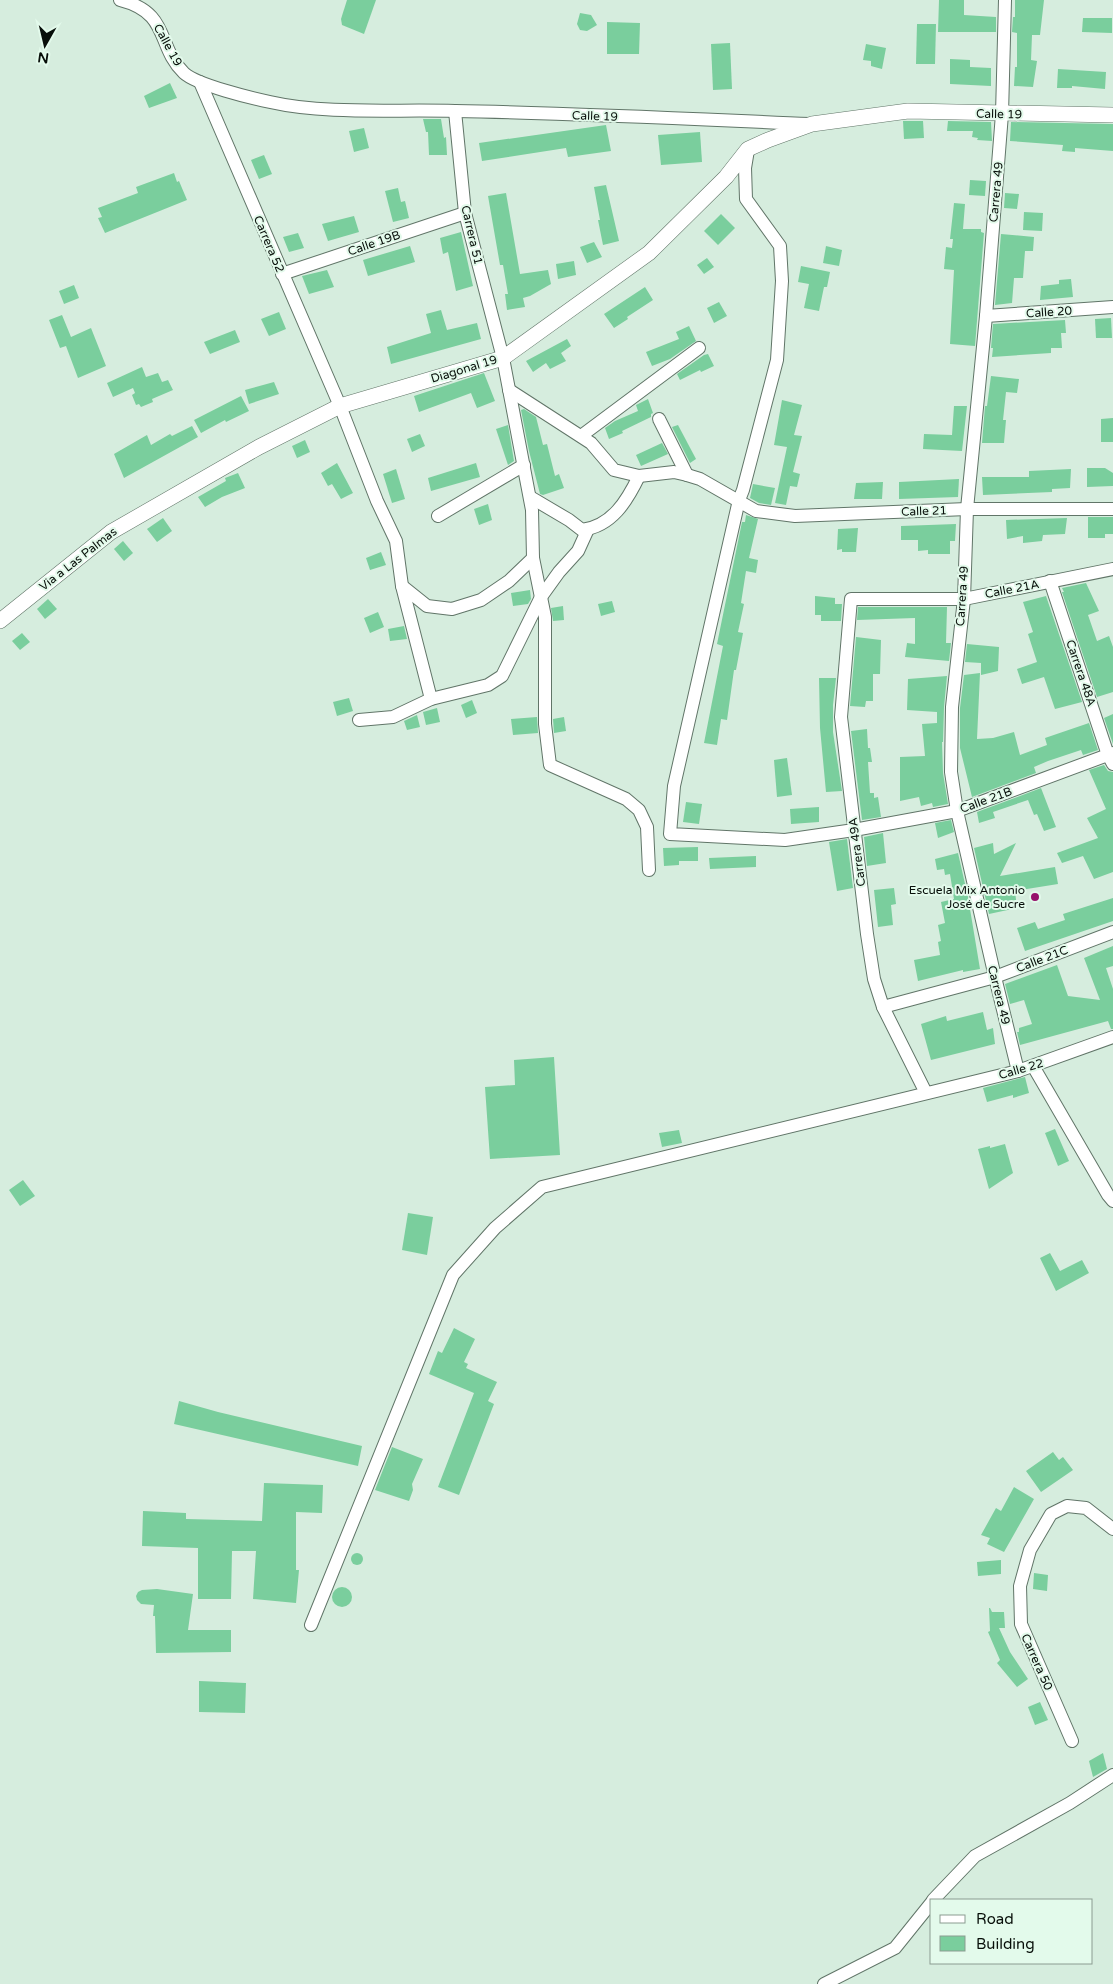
<svg xmlns="http://www.w3.org/2000/svg" width="1113" height="1984" font-family="'Varela Round',sans-serif">
  <style>
    .building { fill: #7ace9d }
    .lines { fill: none; stroke-linecap: round; stroke-linejoin: round }
    .minor-casing { stroke: #617568; stroke-width: 14 }
    .tertiary-casing { stroke: #617568; stroke-width: 16 }
    .minor { stroke: #fff; stroke-width: 12 }
    .tertiary { stroke: #fff; stroke-width: 15 }
    .poi-dot { fill: #95126b; stroke: #e3faeb; stroke-width: 2 }
    .labels { text-anchor: middle; stroke-width: 4; stroke-linejoin: round; paint-order: stroke }
    .street-label { font-size: 12px; fill: #080f0a; stroke: #e3faeb }
    .poi-label { font-size: 12px; fill: #080f0a; stroke: #e3faeb; text-anchor: end }
  </style>
  <rect width="100%" height="100%" fill="#d6edde"/>
  <!-- building -->
  <g class="building">
    <polygon points="347,0 376,0 364,34 342,25 341,19"/>
    <polygon points="939,0 964,0 964,15 996,17 996,32 938,32"/>
    <polygon points="1015,0 1044,0 1040,35 1032,35 1031,60 1037,61 1033,87 1014,86 1015,67 1017,67 1017,33 1012,32 1013,17 1015,17"/>
    <polygon points="580,13 591,15 597,25 587,31 580,30 577,24"/>
    <polygon points="1083,18 1112,18 1112,33 1082,32"/>
    <polygon points="607,22 640,23 639,54 607,54"/>
    <polygon points="917,24 936,24 935,64 916,64"/>
    <polygon points="730,43 732,89 713,90 711,44"/>
    <polygon points="866,44 886,48 882,69 871,66 871,61 863,60"/>
    <polygon points="950,59 970,60 970,67 991,68 991,86 950,84"/>
    <polygon points="1058,69 1106,72 1105,89 1072,86 1072,88 1057,88"/>
    <polygon points="170,83 177,98 149,108 144,96"/>
    <polygon points="423,119 441,119 444,138 446,137 447,155 429,155 428,132 426,132"/>
    <polygon points="903,121 923,121 924,138 904,139"/>
    <polygon points="948,121 991,122 992,141 977,140 978,138 972,137 973,131 947,131"/>
    <polygon points="1011,122 1113,124 1113,151 1075,148 1075,152 1062,151 1063,145 1010,141"/>
    <polygon points="606,125 611,151 568,157 566,148 482,161 479,143"/>
    <polygon points="364,128 369,148 354,152 349,131"/>
    <polygon points="700,132 702,162 661,165 658,135"/>
    <polygon points="264,155 272,174 259,179 251,160"/>
    <polygon points="174,173 177,182 179,181 187,200 105,233 98,218 102,217 98,208 138,193 136,187"/>
    <polygon points="970,180 986,181 985,196 969,195"/>
    <polygon points="606,185 619,241 603,245 598,220 600,220 594,187"/>
    <polygon points="398,188 401,202 405,201 409,218 393,222 385,191"/>
    <polygon points="506,193 520,274 548,270 551,284 530,296 523,298 525,307 507,310 505,294 508,294 503,265 500,265 488,196"/>
    <polygon points="1005,193 1019,194 1017,209 1004,208"/>
    <polygon points="954,203 965,204 963,229 981,229 981,232 984,233 975,346 950,344 954,270 944,269 946,247 952,248 953,239 950,239"/>
    <polygon points="1024,212 1043,213 1042,231 1023,230"/>
    <polygon points="721,214 735,228 718,245 704,231"/>
    <polygon points="354,216 359,232 328,241 322,224"/>
    <polygon points="461,232 473,286 456,291 448,252 443,254 440,238"/>
    <polygon points="298,233 304,248 289,252 283,237"/>
    <polygon points="1001,234 1034,237 1033,251 1025,251 1023,278 1014,278 1012,303 995,305"/>
    <polygon points="594,242 602,257 587,263 580,247"/>
    <polygon points="410,246 415,262 368,276 363,260"/>
    <polygon points="826,246 842,250 839,266 823,263"/>
    <polygon points="707,258 714,267 704,274 697,265"/>
    <polygon points="574,261 576,275 558,279 556,264"/>
    <polygon points="801,266 830,272 827,287 824,287 819,311 804,308 809,284 798,282"/>
    <polygon points="327,270 334,287 309,294 302,276"/>
    <polygon points="1071,279 1073,297 1040,300 1041,286 1059,284 1059,280"/>
    <polygon points="74,285 79,298 64,304 59,291"/>
    <polygon points="645,287 653,300 627,317 628,319 614,328 604,314"/>
    <polygon points="719,302 727,316 714,323 707,308"/>
    <polygon points="441,310 447,330 477,323 481,339 391,364 387,347 431,333 426,314"/>
    <polygon points="279,312 286,329 269,336 261,319"/>
    <polygon points="62,315 71,337 91,328 106,366 78,378 66,346 60,348 49,320"/>
    <polygon points="1111,318 1112,338 1096,338 1095,319"/>
    <polygon points="1065,320 1066,333 1061,333 1062,348 1051,348 1051,353 992,357 993,348 991,348 993,324"/>
    <polygon points="689,326 696,341 670,359 652,366 646,352 679,339 676,332"/>
    <polygon points="235,330 240,342 210,354 204,342"/>
    <polygon points="567,339 571,346 561,353 566,361 550,369 546,363 533,372 526,361"/>
    <polygon points="708,354 714,366 701,372 700,370 680,380 677,374 704,355"/>
    <polygon points="142,367 146,377 158,373 162,382 168,380 173,390 152,399 153,402 141,407 139,404 136,405 132,395 135,393 133,388 113,397 107,383"/>
    <polygon points="484,373 495,401 477,408 471,393 419,412 414,396"/>
    <polygon points="991,376 1019,379 1017,393 1006,392 1003,420 1006,420 1004,443 982,443 985,406 987,406"/>
    <polygon points="274,382 279,394 249,404 245,390"/>
    <polygon points="241,396 249,411 226,422 225,420 201,433 194,420"/>
    <polygon points="648,399 653,413 651,414 651,417 622,431 623,433 609,439 605,428 615,421 638,411 636,405"/>
    <polygon points="782,400 802,405 794,435 802,436 793,472 800,474 797,487 790,486 786,505 775,503 787,447 774,445"/>
    <polygon points="954,406 967,406 962,451 923,449 924,434 952,435"/>
    <polygon points="524,409 536,417 543,445 547,444 555,476 559,474 564,488 543,495 540,494 529,451 521,410"/>
    <polygon points="1113,418 1113,442 1101,442 1101,419"/>
    <polygon points="508,425 514,461 508,465 496,429"/>
    <polygon points="678,425 696,459 690,463 672,427"/>
    <polygon points="192,426 198,437 124,478 114,454 147,435 151,445 170,434 172,436"/>
    <polygon points="420,434 425,446 412,452 407,439"/>
    <polygon points="305,440 310,452 297,458 292,446"/>
    <polygon points="662,443 668,454 641,466 636,455"/>
    <polygon points="337,463 353,493 341,499 332,484 328,486 321,473"/>
    <polygon points="476,463 480,477 431,491 428,478"/>
    <polygon points="1087,468 1105,468 1113,473 1113,486 1087,487"/>
    <polygon points="396,469 405,499 392,503 383,474"/>
    <polygon points="1071,469 1070,488 1052,489 1052,492 983,495 982,477 1029,477 1029,471"/>
    <polygon points="238,473 245,488 222,497 205,507 198,497 226,481 225,478"/>
    <polygon points="959,479 958,497 899,499 899,482"/>
    <polygon points="883,482 882,499 854,499 856,483"/>
    <polygon points="753,484 775,488 771,505 759,503 750,498"/>
    <polygon points="488,504 492,520 479,525 474,509"/>
    <polygon points="746,515 758,519 749,558 758,560 756,573 746,571 741,603 744,604 738,632 743,633 736,670 734,670 727,720 721,719 717,745 704,743 723,646 717,644 742,522 745,522"/>
    <polygon points="1088,517 1113,517 1113,534 1105,534 1105,538 1088,538"/>
    <polygon points="163,518 172,531 157,542 147,529"/>
    <polygon points="1067,518 1065,534 1043,535 1042,541 1023,543 1023,536 1007,539 1006,520"/>
    <polygon points="956,524 955,541 950,541 950,554 928,554 928,550 918,551 918,540 901,540 901,526"/>
    <polygon points="858,528 856,552 842,552 842,549 837,550 838,529"/>
    <polygon points="123,541 133,553 124,561 114,549"/>
    <polygon points="381,552 386,565 370,570 366,558"/>
    <polygon points="1086,583 1099,611 1088,615 1097,641 1109,636 1113,647 1113,692 1097,697 1062,592 1064,592 1062,588"/>
    <polygon points="530,590 531,599 528,604 513,606 511,593"/>
    <polygon points="815,596 835,598 835,604 842,604 841,621 821,621 821,615 815,615"/>
    <polygon points="1046,596 1082,702 1055,709 1044,677 1022,684 1017,669 1037,662 1028,634 1033,632 1023,602"/>
    <polygon points="48,599 57,609 45,619 37,609"/>
    <polygon points="612,601 615,612 601,616 598,604"/>
    <polygon points="563,606 564,620 553,621 551,608"/>
    <polygon points="858,607 947,607 946,643 951,643 949,661 905,657 907,643 915,644 915,618 857,620"/>
    <polygon points="378,612 384,627 370,633 364,618"/>
    <polygon points="404,626 407,639 390,641 388,629"/>
    <polygon points="22,633 30,642 20,650 12,641"/>
    <polygon points="856,637 881,640 880,674 873,674 873,701 866,701 865,707 850,706"/>
    <polygon points="967,644 999,647 998,671 981,675 981,663 965,662"/>
    <polygon points="980,673 977,739 993,738 1014,732 1020,755 1047,745 1045,738 1089,723 1098,750 1083,755 1081,750 1048,761 1034,767 1036,773 972,797 960,748 960,708 964,675"/>
    <polygon points="947,676 944,707 943,742 942,742 943,773 948,804 933,807 932,803 921,806 919,797 900,801 900,757 925,756 922,724 937,723 937,712 907,710 908,679"/>
    <polygon points="819,678 836,678 833,705 833,732 842,791 826,792 820,728"/>
    <polygon points="349,698 353,711 337,716 333,702"/>
    <polygon points="472,700 477,713 466,718 461,705"/>
    <polygon points="437,708 440,722 426,725 423,712"/>
    <polygon points="1113,714 1113,744 1104,718"/>
    <polygon points="417,715 420,727 407,730 404,721"/>
    <polygon points="537,717 538,733 513,735 511,719"/>
    <polygon points="564,717 566,731 554,733 553,719"/>
    <polygon points="867,729 868,748 870,748 872,762 868,762 870,793 874,793 874,798 878,797 881,817 862,820 851,731"/>
    <polygon points="787,758 792,795 777,797 774,760"/>
    <polygon points="1104,765 1108,771 1113,772 1113,872 1094,879 1083,856 1062,863 1057,853 1098,838 1087,818 1106,809 1089,770"/>
    <polygon points="1041,788 1056,827 1044,831 1037,814 1034,815 1028,800 993,812 995,818 979,823 977,812"/>
    <polygon points="686,802 702,804 699,824 683,822"/>
    <polygon points="819,807 819,822 791,824 790,809"/>
    <polygon points="951,820 954,832 938,838 935,823"/>
    <polygon points="883,833 886,863 867,866 864,837"/>
    <polygon points="847,839 853,888 837,891 829,842"/>
    <polygon points="993,843 994,854 1016,843 1000,876 1055,867 1058,884 1015,891 1017,908 989,914 974,848"/>
    <polygon points="698,847 698,861 679,861 679,865 664,866 663,848"/>
    <polygon points="958,853 968,897 980,969 963,972 963,970 918,981 914,960 940,955 938,942 941,941 938,925 945,923 941,902 954,899 950,874 945,875 944,869 937,870 935,859"/>
    <polygon points="756,856 756,867 710,869 709,858"/>
    <polygon points="894,888 896,904 891,905 893,925 878,927 874,890"/>
    <polygon points="1113,898 1113,921 1025,951 1017,928 1035,922 1038,929 1065,920 1063,914"/>
    <polygon points="1113,946 1113,966 1106,968 1113,989 1113,1029 1111,1029 1108,1021 1020,1045 1017,1032 1019,1032 1019,1028 1032,1024 1024,1000 1010,1004 1005,984 1057,965 1068,996 1100,1000 1084,958"/>
    <polygon points="983,1012 987,1030 993,1028 995,1044 931,1060 921,1024 946,1016 947,1021"/>
    <polygon points="554,1057 560,1155 490,1159 485,1087 515,1085 514,1060"/>
    <polygon points="1025,1077 1029,1093 1013,1098 1013,1095 987,1102 983,1088"/>
    <polygon points="1055,1129 1069,1161 1058,1166 1045,1133"/>
    <polygon points="679,1130 682,1143 662,1147 659,1133"/>
    <polygon points="1005,1144 1013,1173 989,1189 978,1149 990,1146 990,1148"/>
    <polygon points="23,1180 35,1196 20,1206 9,1190"/>
    <polygon points="408,1213 433,1217 427,1255 402,1250"/>
    <polygon points="1050,1253 1060,1271 1082,1260 1089,1273 1056,1291 1040,1258"/>
    <polygon points="454,1328 475,1339 464,1362 468,1364 466,1368 497,1382 488,1401 494,1404 459,1495 438,1487 474,1393 429,1374 438,1351 442,1353"/>
    <polygon points="179,1401 218,1412 362,1446 358,1466 174,1424"/>
    <polygon points="392,1447 423,1459 412,1484 413,1490 409,1501 375,1490"/>
    <polygon points="1053,1452 1059,1460 1063,1457 1073,1470 1041,1492 1026,1471"/>
    <polygon points="264,1483 323,1485 322,1513 296,1512 296,1570 299,1570 296,1603 253,1599 256,1551 232,1551 231,1599 198,1599 198,1548 142,1546 143,1511 186,1513 186,1519 262,1521"/>
    <polygon points="1014,1487 1034,1499 1004,1552 987,1544 990,1538 981,1535 996,1508 1001,1511"/>
    <circle cx="357" cy="1559" r="6"/>
    <polygon points="1001,1560 1001,1574 978,1576 977,1562"/>
    <polygon points="1034,1573 1048,1575 1047,1591 1033,1589"/>
    <circle cx="342" cy="1597" r="10"/>
    <polygon points="157,1589 193,1594 188,1630 231,1630 231,1652 156,1653 155,1616 153,1616 154,1605 141,1604 137,1600 136,1596 138,1592 142,1590"/>
    <polygon points="989,1608 990,1608 992,1612 1004,1612 1005,1628 999,1628 1010,1652 1028,1679 1017,1687 997,1663 1000,1660 988,1632 990,1631"/>
    <polygon points="199,1681 246,1683 245,1713 199,1712"/>
    <polygon points="1040,1702 1048,1720 1035,1725 1028,1707"/>
    <polygon points="1103,1753 1107,1769 1093,1777 1089,1761"/>
  </g>
  <g class="lines">
    <defs>
      <g id="minor">
        <path d="M120,0C171,13 156,46 184,73C197,85 251,98 270,102C327,115 396,109 455,111C573,113 692,119 810,124"/>
        <polyline points="1005,0 1002,114 986,316 967,509 964,599 952,707 951,772 957,811 995,977 1018,1071"/>
        <polyline points="200,82 340,406 377,501 396,541 402,586 431,699"/>
        <polyline points="455,111 465,213 503,358 532,510 533,558 545,617 545,724 550,765 626,799 639,810 647,827 649,870"/>
        <polyline points="748,150 745,168 746,199 780,246 782,281 777,360 743,490 739,500 674,786 670,834 785,840 854,830 957,811 1113,753"/>
        <polyline points="282,274 465,213"/>
        <polyline points="986,316 1113,307"/>
        <polyline points="509,390 591,443 614,470 639,476 674,472 687,475 700,479 756,511 795,516 967,509 1113,509"/>
        <polyline points="659,419 687,475"/>
        <polyline points="581,436 699,348"/>
        <path d="M530,497L569,520L582,530C612,526 627,501 639,476"/>
        <polyline points="438,516 524,465"/>
        <polyline points="1050,581 1108,755 1113,764"/>
        <polyline points="402,586 427,606 452,609 481,600 509,581 533,558"/>
        <polyline points="359,720 393,717 431,699 488,685 502,676 541,597 559,572 578,551 588,529"/>
        <polyline points="883,1007 995,977 1113,932"/>
        <polyline points="1033,1066 1108,1195 1113,1201"/>
        <polyline points="926,1093 883,1007 874,979 867,934 841,717 851,599 964,599 1113,569"/>
        <polyline points="311,1625 453,1275 495,1228 542,1187 1018,1071 1113,1037"/>
        <polyline points="1072,1741 1021,1624 1020,1586 1030,1550 1051,1514 1067,1506 1086,1508 1113,1529"/>
        <polyline points="933,1900 975,1856 1070,1803 1113,1775"/>
        <polyline points="824,1984 895,1948 932,1902"/>
      </g>
      <polyline id="tertiary" points="0,621 111,532 259,447 340,406 503,358 649,253 726,177 748,149 768,140 812,124 908,111 1113,115"/>
    </defs>
    <!-- minor casing -->
    <use href="#minor" class="minor-casing"/>
    <!-- tertiary casing -->
    <use href="#tertiary" class="tertiary-casing"/>
    <!-- minor -->
    <use href="#minor" class="minor"/>
    <!-- tertiary -->
    <use href="#tertiary" class="tertiary"/>
  </g>
  <!-- markers -->
  <circle class="poi-dot" cx="1035" cy="897" r="5"/>
  <g class="labels">
    <!-- street labels -->
    <g class="street-label">
      <text transform="translate(168 45) rotate(61)" y="4">Calle 19</text>
      <text transform="translate(999 114) rotate(1)" y="4">Calle 19</text>
      <text transform="translate(595 116) rotate(2)" y="4">Calle 19</text>
      <text transform="translate(996 192) rotate(-85)" y="4">Carrera 49</text>
      <text transform="translate(472 235) rotate(77)" y="4">Carrera 51</text>
      <text transform="translate(374 243) rotate(-19)" y="4">Calle 19B</text>
      <text transform="translate(269 244) rotate(67)" y="4">Carrera 52</text>
      <text transform="translate(1049 312) rotate(-4)" y="4">Calle 20</text>
      <text transform="translate(464 369) rotate(-17)" y="4">Diagonal 19</text>
      <text transform="translate(924 511) rotate(-2)" y="4">Calle 21</text>
      <text transform="translate(78 559) rotate(-38)" y="4">Via a Las Palmas</text>
      <text transform="translate(1012 589) rotate(-11)" y="4">Calle 21A</text>
      <text transform="translate(962 596) rotate(-86)" y="4">Carrera 49</text>
      <text transform="translate(1081 673) rotate(71)" y="4">Carrera 48A</text>
      <text transform="translate(986 800) rotate(-20)" y="4">Calle 21B</text>
      <text transform="translate(857 852) rotate(-97)" y="4">Carrera 49A</text>
      <text transform="translate(1042 959) rotate(-21)" y="4">Calle 21C</text>
      <text transform="translate(999 995) rotate(76)" y="4">Carrera 49</text>
      <text transform="translate(1021 1069) rotate(-16)" y="4">Calle 22</text>
      <text transform="translate(1037 1662) rotate(66)" y="4">Carrera 50</text>
    </g>
    <!-- poi labels -->
    <g class="poi-label">
      <text x="1025" y="894">Escuela Mix Antonio<tspan x="1025" dy="14">José de Sucre</tspan></text>
    </g>
  </g>
  <!-- legend -->
  <rect x="930" y="1899" width="162" height="65" fill="#e3faeb" stroke="#8b9c91"/>
  <rect x="940" y="1915" width="25" height="8" fill="#ffffff" stroke="#8b9c91"/>
  <text x="976" y="1924" font-size="15" fill="#080f0a">Road</text>
  <rect x="940" y="1936" width="25" height="15" fill="#7ace9d" stroke="#8b9c91"/>
  <text x="976" y="1949" font-size="15" fill="#080f0a">Building</text>
  <!-- north arrow -->
  <g transform="translate(45 45) rotate(188)" stroke="#e3faeb" stroke-width="4" paint-order="stroke">
  <path d="M0-4L9 19L0 12L-9 19Z" fill="#080f0a"/>
  <text y="-8" font-size="14" font-weight="bold" text-anchor="middle" fill="#080f0a">N</text>
  </g>
</svg>
